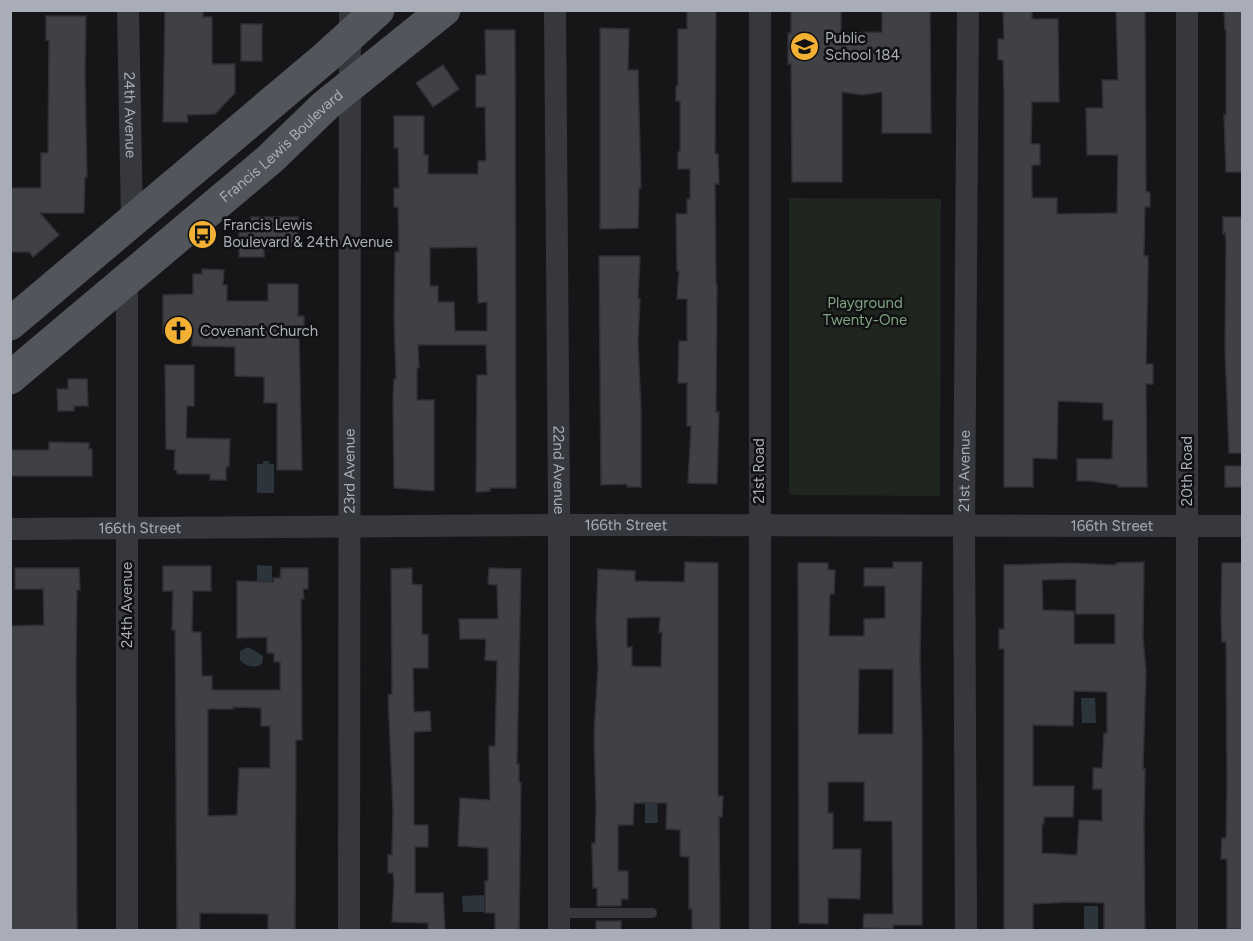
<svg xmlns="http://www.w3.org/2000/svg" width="1253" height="941" font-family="Figtree,sans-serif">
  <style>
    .green { fill: #1e261f }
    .water { fill: #2c353c }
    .building { fill: #404145; stroke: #303034; stroke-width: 1.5; fill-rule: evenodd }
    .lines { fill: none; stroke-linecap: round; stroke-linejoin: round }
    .lane { stroke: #37383d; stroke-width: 10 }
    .street { stroke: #37383d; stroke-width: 22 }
    .primary { stroke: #53555c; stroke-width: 33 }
    .labels { text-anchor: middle; stroke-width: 5; stroke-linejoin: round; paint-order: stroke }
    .poi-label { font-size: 15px; fill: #a8adb8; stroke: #111113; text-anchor: start }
    .street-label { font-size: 15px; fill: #a8adb8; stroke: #111113 }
    .park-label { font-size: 15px; fill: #7fa381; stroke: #111113 }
  </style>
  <rect width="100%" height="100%" fill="#161618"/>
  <!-- green -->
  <polygon class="green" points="789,198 941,199 940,496 789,495"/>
  <!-- water -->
  <g class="water">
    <polygon points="263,461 269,461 269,464 274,464 274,493 257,493 257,464 263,464"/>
    <polygon points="257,565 272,566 272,590 257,590"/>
    <path d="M248,647L263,656L262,664C255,669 245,666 240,660V651Z"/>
    <polygon points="1081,698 1095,698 1096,723 1082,723"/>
    <polygon points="645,796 657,796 658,823 645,823"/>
    <polygon points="484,895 484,912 463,912 462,896"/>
    <rect x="1084" y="906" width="14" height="24"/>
  </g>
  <!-- building -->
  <g class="building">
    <polygon points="165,10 203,10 203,17 212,17 212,64 235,64 235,93 215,114 187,115 188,122 163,122"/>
    <polygon points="687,10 716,10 715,154 718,154 719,184 715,184 716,284 717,284 716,412 719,412 717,484 688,483 691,426 687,426 687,383 678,383 679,341 687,341 687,299 677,299 679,271 677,271 676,214 687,214 687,199 690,199 690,169 678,169 678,152 680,152 680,101 676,101 676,86 678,86 678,29 687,29"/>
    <polygon points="791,10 841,10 841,33 882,32 882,10 930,10 931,133 882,133 882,92 862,95 842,92 842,182 792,182 791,64 788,64 788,33 791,33"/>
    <polygon points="1003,10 1032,10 1032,19 1058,19 1059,102 1032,102 1031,144 1040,144 1040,165 1032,165 1032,198 1057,198 1057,214 1117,213 1118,155 1087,155 1086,108 1103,108 1102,80 1118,80 1116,10 1145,10 1146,192 1150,192 1150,207 1145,207 1144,256 1148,256 1148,274 1146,364 1153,364 1153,384 1146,384 1147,487 1118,487 1118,485 1091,481 1077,481 1077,459 1112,459 1113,420 1103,420 1103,403 1058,401 1057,459 1033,458 1033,487 1004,487 1004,96 1003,60 998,60 998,39 1004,39"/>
    <polygon points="1224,10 1242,10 1242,172 1226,172 1224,115 1226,115 1226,30 1225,30"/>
    <polygon points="46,16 86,16 85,74 87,177 85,177 84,213 40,213 59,235 33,257 29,252 10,252 10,188 41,188 41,153 48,153 49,40 46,40"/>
    <rect x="241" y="24" width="21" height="37"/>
    <polygon points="600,28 629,29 628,70 638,70 641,188 639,188 638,228 600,229"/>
    <path d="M485,30H515L516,488H490V491L476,492L477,375H487L486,345H418L419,368H417V400H434V491L394,488L393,400L394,379H396L394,317L395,252H399L398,207H394V188H399L398,148H394V116H424V155H428V174H478V161H486L485,107H476V75H486ZM477,247L478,303L487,302V331H455L454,302H438V286H430V248Z"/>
    <polygon points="443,65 459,89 433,107 416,83"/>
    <polygon points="251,217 298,217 297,246 264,246 264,257 239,257 239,228 247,229 247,224 251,224"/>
    <polygon points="1223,217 1242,217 1242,453 1229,453 1225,350 1226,243 1225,233 1223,234"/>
    <polygon points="599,256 640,256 638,299 640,299 638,341 641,410 641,487 627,487 627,484 601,485"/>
    <polygon points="202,269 224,270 223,285 227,285 227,301 268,301 268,284 298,284 298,316 304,316 304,336 299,336 302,470 277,470 277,403 264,403 264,377 235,376 235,347 192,346 192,333 163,333 163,295 193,294 193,274 202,274"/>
    <polygon points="165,365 194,365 194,406 187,406 186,438 230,439 229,467 226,467 226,480 210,480 210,474 177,474 177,470 174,470 175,450 166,449"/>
    <polygon points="68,379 87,379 88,406 74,406 74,411 58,411 57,389 68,389"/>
    <polygon points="49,442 89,443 89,449 92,449 92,476 10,476 10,450 49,450"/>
    <rect x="1225" y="466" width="17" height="21"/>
    <path d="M685,562L718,563V796H723L722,817H719L720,930H692V909H689V857L680,856V830L666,829L667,803H634L633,825H618V871H628V899H621V906H597V888H593L592,843H595L596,808L594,735L598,666L596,623L598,569L635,571V581L684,582ZM660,617L659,633L662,632L661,667L632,666V647H627V618Z"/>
    <path d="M893,562H922L920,658L922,735V925H893V929L863,928L864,914H893L892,821H864V782H828V813H833V849H861L860,899L828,898V924L799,923L798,563H828V570H835L834,594H830L829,636H864V619L885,618V586H864V568H893ZM859,669H893V734H858Z"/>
    <path d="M1144,562L1143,637L1146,672L1143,769H1145V776L1144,824L1145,930H1104V903L1070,902L1033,904V930H1004V649H999V629H1004V565L1071,563L1116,565V563ZM1076,579V614H1115V644H1074V611L1043,610L1042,580ZM1074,691L1107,692V733H1104L1102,768H1093V789H1102V821L1079,820L1077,855L1042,853V824H1044V817H1073L1074,786H1033V725L1073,726Z"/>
    <polygon points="1222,563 1242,563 1242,929 1227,929 1227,859 1221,859 1222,838 1226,838 1227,788 1226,642 1222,642 1221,615"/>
    <path d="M163,566H211V591H193L192,632H201L202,676H212V690H280V662H274V653H267V637L237,638V581L274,582L273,578H280L281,568H308V589H303L304,599H301L302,740H296L295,930H268V914L200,913V930H177L175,630H172L173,591H163ZM233,707L261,708V726H270V768H239L237,815L208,816V709H233Z"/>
    <polygon points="15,568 79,568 80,590 77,590 76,665 77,930 10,930 10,626 44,625 43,589 15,589"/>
    <polygon points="412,568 412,584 422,585 422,634 428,635 428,668 413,668 414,712 430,711 431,731 414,732 414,825 428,825 428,847 415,847 415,893 443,893 445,930 428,930 428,923 392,922 394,884 393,873 388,873 388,855 392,855 393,810 388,695 392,694 391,569"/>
    <polygon points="489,568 521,569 517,764 519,764 519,782 521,783 519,930 495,930 495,913 485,913 485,881 488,881 488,848 458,846 460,798 490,800 489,746 495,746 497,661 485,660 486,639 460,639 459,619 498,619 497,585 488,584"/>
    <rect x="596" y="921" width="25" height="9"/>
  </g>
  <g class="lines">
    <!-- lane -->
    <polyline class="lane" points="559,913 652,913"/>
    <!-- street -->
    <g class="street">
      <path id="s1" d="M128,10L132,220"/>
      <path id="s2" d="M555,10L559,501V930"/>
      <polyline points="760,10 760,930"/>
      <polyline points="1187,10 1187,930"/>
      <polyline points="127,280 127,930"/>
      <path id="s3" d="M10,529L559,525L1242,526"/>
      <path id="s4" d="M349,930L350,10"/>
      <path id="s5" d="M966,930L964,526L968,10"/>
    </g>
    <!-- primary -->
    <g class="primary">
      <polyline points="10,324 325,58 378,10"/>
      <path id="s6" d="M10,378L270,159L326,105L444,10"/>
    </g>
  </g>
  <!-- icons -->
  <defs>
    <symbol id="school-disc" viewBox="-11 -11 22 22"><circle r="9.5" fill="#f2b134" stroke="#111113"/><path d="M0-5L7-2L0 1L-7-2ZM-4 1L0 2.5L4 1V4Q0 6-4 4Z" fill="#111"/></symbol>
    <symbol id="bus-disc" viewBox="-11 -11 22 22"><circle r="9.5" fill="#f2b134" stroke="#111113"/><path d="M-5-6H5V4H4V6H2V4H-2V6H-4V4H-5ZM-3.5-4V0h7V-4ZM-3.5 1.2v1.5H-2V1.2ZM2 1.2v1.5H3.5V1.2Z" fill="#111"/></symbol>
    <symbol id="church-disc" viewBox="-11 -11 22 22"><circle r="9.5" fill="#f2b134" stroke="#111113"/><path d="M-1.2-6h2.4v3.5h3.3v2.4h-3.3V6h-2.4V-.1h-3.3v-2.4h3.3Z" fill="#111"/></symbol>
  </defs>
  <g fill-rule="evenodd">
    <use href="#school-disc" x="788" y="30" width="33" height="33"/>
    <use href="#bus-disc" x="186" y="218" width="33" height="33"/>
    <use href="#church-disc" x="162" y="314" width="33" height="33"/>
  </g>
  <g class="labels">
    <!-- poi labels -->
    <g class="poi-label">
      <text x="825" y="43">Public<tspan x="825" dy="17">School 184</tspan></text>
      <text x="223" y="230">Francis Lewis<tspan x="223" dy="17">Boulevard &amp; 24th Avenue</tspan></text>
      <text x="200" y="336">Covenant Church</text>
    </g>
    <!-- street labels -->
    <g class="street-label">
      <text dy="5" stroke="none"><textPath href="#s1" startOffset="105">24th Avenue</textPath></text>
      <text dy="5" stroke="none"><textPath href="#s6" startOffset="357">Francis Lewis Boulevard</textPath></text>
      <text dy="5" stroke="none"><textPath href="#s4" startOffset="459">23rd Avenue</textPath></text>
      <text dy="5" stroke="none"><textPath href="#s2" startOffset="460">22nd Avenue</textPath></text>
      <text dy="5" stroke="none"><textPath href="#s5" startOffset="459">21st Avenue</textPath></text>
      <text transform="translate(759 471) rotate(-90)" y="5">21st Road</text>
      <text transform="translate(1187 471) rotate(-90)" y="5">20th Road</text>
      <text dy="5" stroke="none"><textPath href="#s3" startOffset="616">166th Street</textPath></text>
      <text dy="5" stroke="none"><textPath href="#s3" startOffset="1102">166th Street</textPath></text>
      <text dy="5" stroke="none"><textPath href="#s3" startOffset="130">166th Street</textPath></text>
      <text transform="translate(127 605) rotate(-90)" y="5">24th Avenue</text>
    </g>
    <!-- park labels -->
    <g class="park-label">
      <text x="865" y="308">Playground<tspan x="865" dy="17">Twenty-One</tspan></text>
    </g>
  </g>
  <!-- border -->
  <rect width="1253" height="941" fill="none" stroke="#a8adb8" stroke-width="24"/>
</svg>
